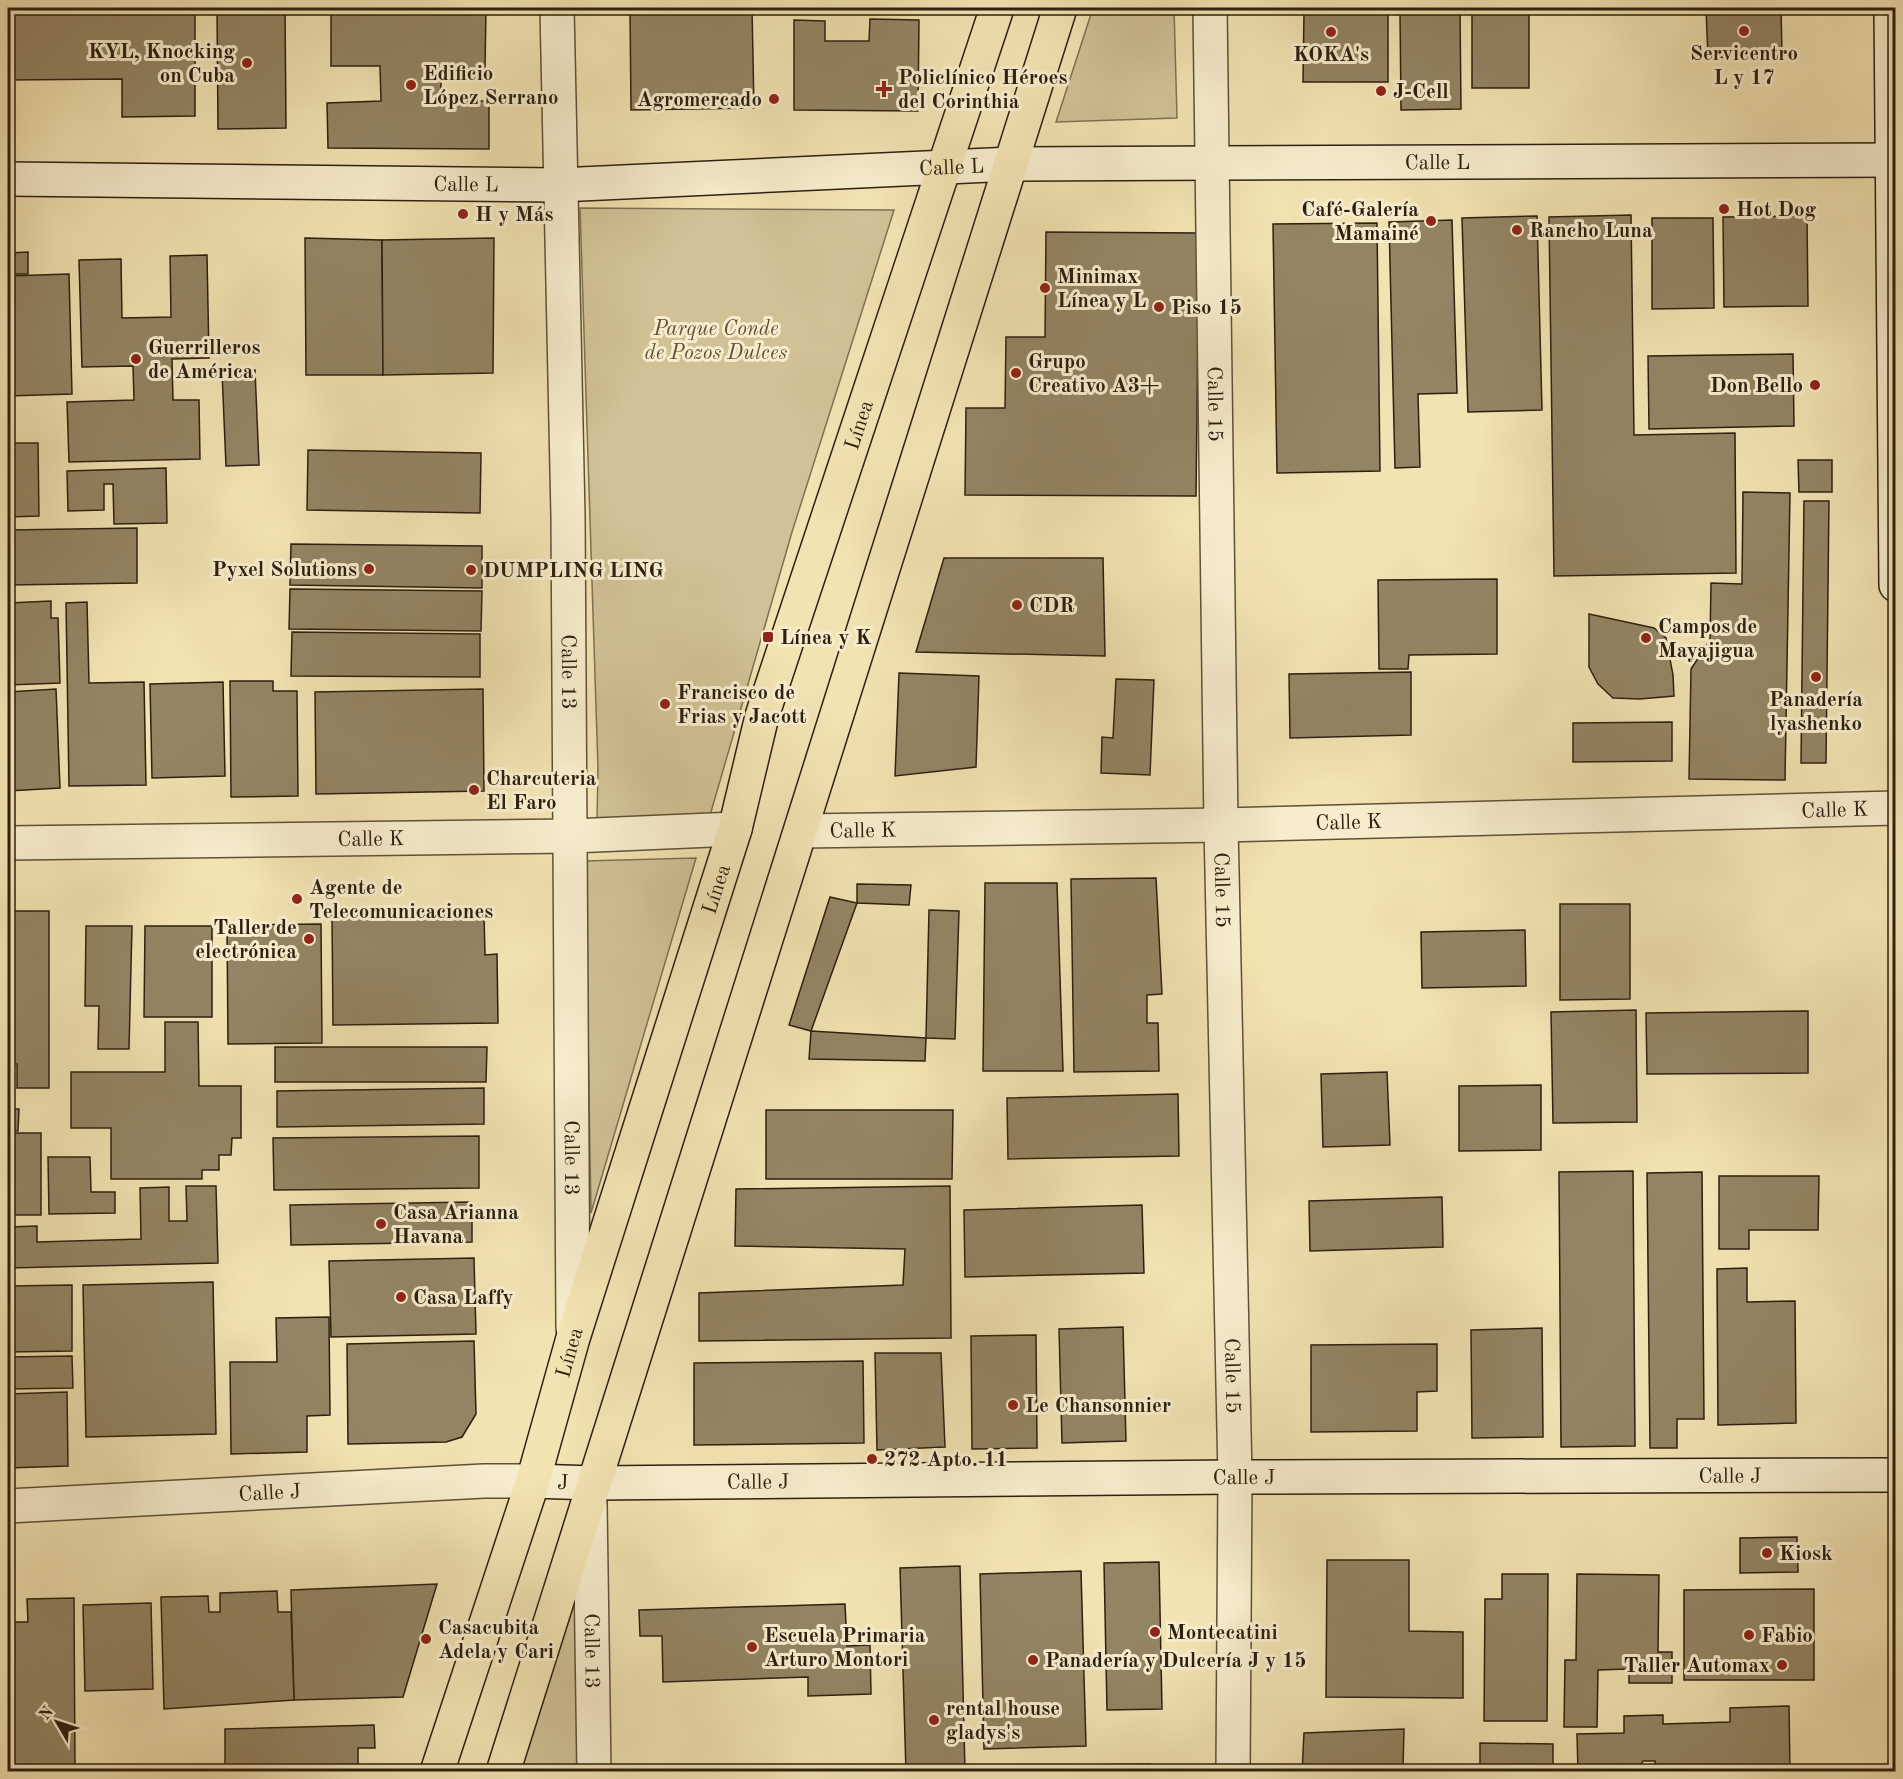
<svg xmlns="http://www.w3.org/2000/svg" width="1903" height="1779" font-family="'Old Standard TT',serif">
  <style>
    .green { fill: #d0c296; stroke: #7e7153; stroke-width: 1.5 }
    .building { fill: #938564; stroke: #2c2010; stroke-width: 1.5 }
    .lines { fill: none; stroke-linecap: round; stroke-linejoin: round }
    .street-casing { stroke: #5e5138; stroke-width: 36 }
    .secondary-casing { stroke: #2c2010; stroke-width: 36 }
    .primary-casing { stroke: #2c2010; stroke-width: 36 }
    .street { stroke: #f7edcd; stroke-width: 33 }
    .secondary { stroke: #f7edcd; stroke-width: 33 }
    .primary { stroke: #f2e3b2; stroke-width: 33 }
    .poi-dot { fill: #8f2418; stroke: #f7edcd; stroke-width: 2 }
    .labels { text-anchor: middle; stroke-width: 6; stroke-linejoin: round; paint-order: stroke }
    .poi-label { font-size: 21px; font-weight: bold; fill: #2c2010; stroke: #f7edcd; text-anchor: start }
    .street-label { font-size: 21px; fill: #2c2010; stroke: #f7edcd }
    .park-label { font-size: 21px; font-style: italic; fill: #5d5138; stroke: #f7edcd }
  </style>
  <rect width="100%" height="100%" fill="#f2e3b2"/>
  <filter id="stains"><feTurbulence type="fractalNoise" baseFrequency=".00333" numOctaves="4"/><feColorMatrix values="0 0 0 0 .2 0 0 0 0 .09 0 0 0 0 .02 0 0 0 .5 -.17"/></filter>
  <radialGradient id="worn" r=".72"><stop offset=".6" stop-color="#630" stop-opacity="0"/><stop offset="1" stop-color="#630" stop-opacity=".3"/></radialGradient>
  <!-- green -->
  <g class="green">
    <polygon points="1093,8 1174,8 1177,118 1056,122"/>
    <polygon points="580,208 894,210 792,532 711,812 698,822 597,820 598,769"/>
    <polygon points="696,858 591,1213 585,861"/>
    <polygon points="590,1494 590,1771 503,1771"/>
  </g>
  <!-- building -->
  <g class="building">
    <polygon points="8,8 195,8 195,116 122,117 122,79 8,80"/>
    <polygon points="217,8 285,8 286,128 218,129"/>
    <polygon points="331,8 486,8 485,69 441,68 441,101 489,101 489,149 328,148 327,103 381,101 380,66 331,66"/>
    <polygon points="630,8 752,8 754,108 631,110"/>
    <polygon points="754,8 903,8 903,10 754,11"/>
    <rect x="1472" y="8" width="57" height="80"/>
    <polygon points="1706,8 1781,8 1782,55 1708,58"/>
    <polygon points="1460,11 1461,109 1401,110 1400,13"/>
    <polygon points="1304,12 1388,12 1388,82 1303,82"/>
    <polygon points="870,19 919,20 918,111 794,110 794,20 825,21 825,41 869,41"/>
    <polygon points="1631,215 1634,435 1735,433 1736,573 1554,576 1549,217"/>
    <polygon points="1537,216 1542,410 1468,412 1462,218"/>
    <polygon points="1807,216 1808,306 1724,307 1723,217"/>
    <polygon points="1652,218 1713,218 1714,308 1652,309"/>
    <polygon points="1452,220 1457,393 1418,394 1420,467 1395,468 1389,222"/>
    <polygon points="1377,223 1380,471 1277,473 1273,224"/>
    <polygon points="1046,232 1199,233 1196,496 965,495 966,408 1005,408 1006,337 1045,337"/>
    <polygon points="305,238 382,240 383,375 306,375"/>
    <polygon points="494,238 493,373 383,375 382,240"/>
    <polygon points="28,252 28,274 8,274 8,253"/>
    <polygon points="207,255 209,358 172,359 173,400 199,400 200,459 69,462 67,402 134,400 133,366 82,367 79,260 121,259 122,318 171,317 170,256"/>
    <polygon points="69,274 72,394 8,396 8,276"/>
    <polygon points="1793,354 1794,426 1649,429 1648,356"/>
    <polygon points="255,370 259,465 226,466 222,372"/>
    <polygon points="8,443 38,443 39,516 8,517"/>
    <polygon points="308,450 481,453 480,513 307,510"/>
    <polygon points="1798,460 1832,460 1832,492 1799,492"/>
    <polygon points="166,468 167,523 114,524 113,484 104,484 104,510 68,511 67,471"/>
    <polygon points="1743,492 1790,493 1785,780 1689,779 1691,669 1710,640 1711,583 1742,584"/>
    <polygon points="1804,501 1829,501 1826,763 1801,763"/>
    <polygon points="137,528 137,583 8,585 8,530"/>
    <polygon points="291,544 482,546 482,588 290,585"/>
    <polygon points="944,558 1103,558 1105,656 916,652"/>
    <polygon points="1497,579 1497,654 1409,655 1408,669 1379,669 1378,580"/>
    <polygon points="290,589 482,591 481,631 289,629"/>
    <polygon points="51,601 51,618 58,618 60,683 8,685 8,603"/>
    <polygon points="87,602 89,683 144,682 146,785 69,786 66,603"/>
    <polygon points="1589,614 1654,628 1666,638 1673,675 1674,696 1640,699 1613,698 1598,684 1589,667"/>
    <polygon points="292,632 480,634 480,677 291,676"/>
    <polygon points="1411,672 1411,735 1290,738 1289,674"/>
    <polygon points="899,673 979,676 976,767 895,776"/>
    <polygon points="1116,679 1154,680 1150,775 1101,773 1102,737 1113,738"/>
    <polygon points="230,681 273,681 273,691 297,691 298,796 231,797"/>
    <polygon points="223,682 225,776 152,778 150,684"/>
    <polygon points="56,689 60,788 8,791 8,692"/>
    <polygon points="483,689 484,791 316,794 315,692"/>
    <polygon points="1672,722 1672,761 1573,762 1573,723"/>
    <polygon points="1156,878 1162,994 1147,995 1147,1023 1158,1023 1159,1071 1074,1072 1071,879"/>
    <polygon points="985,883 1057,883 1063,1071 983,1071"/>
    <polygon points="857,884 911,885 909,905 857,903"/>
    <polygon points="830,897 857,903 811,1031 789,1025"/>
    <polygon points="1560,904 1630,904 1630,999 1560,1000"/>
    <polygon points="929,910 959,911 955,1039 926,1038"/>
    <polygon points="8,911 49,911 49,1088 17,1088 17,1064 8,1064"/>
    <polygon points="484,915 485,955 497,954 498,1023 333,1025 332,917"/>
    <polygon points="321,924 322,1043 228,1044 227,925"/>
    <polygon points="86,926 132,926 129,1049 98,1049 99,1006 85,1006"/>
    <polygon points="145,926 212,926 212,1017 144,1017"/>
    <polygon points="1525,930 1526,986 1422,988 1421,932"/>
    <polygon points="1636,1010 1637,1122 1553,1123 1551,1012"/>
    <polygon points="1808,1011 1808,1073 1647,1074 1646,1013"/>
    <polygon points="165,1022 198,1022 199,1086 241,1086 241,1138 232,1138 231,1155 219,1155 219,1170 202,1170 202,1179 111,1179 111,1128 71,1128 71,1072 165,1072"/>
    <polygon points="811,1031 926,1038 925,1061 809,1059"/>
    <polygon points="275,1047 487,1047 486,1082 275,1082"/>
    <polygon points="1387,1072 1390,1145 1323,1147 1321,1074"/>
    <polygon points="1541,1085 1541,1150 1459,1151 1459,1086"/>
    <polygon points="484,1088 484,1124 277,1127 277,1091"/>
    <polygon points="1178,1094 1179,1156 1008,1159 1007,1098"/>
    <polygon points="8,1109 19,1109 18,1131 8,1130"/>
    <polygon points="766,1110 953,1110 952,1179 766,1179"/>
    <rect x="8" y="1133" width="33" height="82"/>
    <polygon points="479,1136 479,1188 274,1190 273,1138"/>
    <polygon points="48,1157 90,1157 91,1192 115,1192 115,1213 49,1214"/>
    <polygon points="1633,1171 1635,1446 1561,1447 1559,1172"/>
    <polygon points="1702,1172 1704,1419 1677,1419 1677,1448 1650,1448 1647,1173"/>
    <polygon points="1719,1176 1819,1176 1818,1230 1749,1230 1749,1249 1719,1249"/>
    <polygon points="186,1186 216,1186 218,1263 8,1268 8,1227 37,1226 37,1242 141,1239 140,1188 169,1187 169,1221 187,1221"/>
    <polygon points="950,1186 951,1338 699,1341 699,1293 903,1285 905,1249 735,1246 736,1189"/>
    <polygon points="1442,1197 1443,1247 1310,1251 1309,1201"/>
    <polygon points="472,1202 472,1242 291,1245 290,1205"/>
    <polygon points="1142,1205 1144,1273 965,1277 964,1210"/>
    <polygon points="474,1258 476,1334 331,1337 329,1261"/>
    <polygon points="1747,1268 1747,1302 1795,1301 1796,1423 1718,1425 1717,1269"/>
    <polygon points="213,1282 216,1434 86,1437 83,1285"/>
    <polygon points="72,1285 72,1351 8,1352 8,1286"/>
    <polygon points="329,1317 330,1415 307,1416 307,1452 231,1454 230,1362 277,1362 276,1318"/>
    <polygon points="1123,1327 1126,1441 1062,1443 1059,1329"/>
    <polygon points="1542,1328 1543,1437 1472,1438 1471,1330"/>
    <polygon points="1036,1335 1037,1448 972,1449 971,1336"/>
    <polygon points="474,1341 476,1414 462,1437 446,1442 348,1444 347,1344"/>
    <polygon points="1437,1344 1437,1391 1417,1392 1417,1431 1311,1432 1311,1345"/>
    <polygon points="875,1353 941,1353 945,1447 877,1450"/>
    <polygon points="72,1356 73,1388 8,1389 8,1357"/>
    <polygon points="863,1361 864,1443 694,1445 694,1363"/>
    <polygon points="67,1392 68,1466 8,1468 8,1394"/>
    <polygon points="1797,1537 1798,1572 1740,1573 1740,1538"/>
    <polygon points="1327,1560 1409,1560 1409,1631 1463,1632 1463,1698 1326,1697"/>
    <polygon points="1159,1562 1162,1709 1107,1710 1104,1563"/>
    <polygon points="960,1566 965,1772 906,1772 900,1568"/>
    <polygon points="1081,1571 1086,1746 984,1749 980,1574"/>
    <polygon points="1502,1574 1548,1574 1547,1721 1484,1721 1485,1599 1502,1599"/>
    <polygon points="1577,1574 1659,1575 1658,1652 1672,1652 1672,1683 1629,1683 1629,1669 1598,1670 1597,1727 1564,1727 1565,1660 1576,1660"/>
    <polygon points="437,1584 403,1697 294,1700 291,1590"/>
    <polygon points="1814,1589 1814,1680 1684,1680 1684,1590"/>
    <polygon points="277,1591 278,1612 291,1612 294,1700 164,1709 161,1597 208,1596 209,1612 220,1612 220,1593"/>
    <polygon points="8,1597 13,1597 13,1622 28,1622 27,1599 74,1598 75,1772 8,1772"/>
    <polygon points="151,1603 153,1689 85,1691 83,1605"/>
    <polygon points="845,1604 847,1646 870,1645 871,1694 808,1696 808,1677 663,1682 662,1636 640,1636 639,1610"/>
    <polygon points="1789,1706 1790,1771 1655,1772 1655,1761 1643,1761 1638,1770 1578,1771 1577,1734 1624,1733 1624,1716 1663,1715 1663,1724 1730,1722 1730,1708"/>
    <polygon points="374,1725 375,1748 358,1748 358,1772 225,1772 225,1729"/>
    <polygon points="1404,1729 1403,1768 1302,1772 1304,1733"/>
    <polygon points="1480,1743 1553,1744 1553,1772 1480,1772"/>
    <polygon points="1150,1764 1150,1772 988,1772 988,1766"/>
  </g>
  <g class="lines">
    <defs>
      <g id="street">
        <path id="s1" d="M557,8L568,516L573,1328"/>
        <path id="s2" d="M1210,8L1221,825L1235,1477L1233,1772"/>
        <path id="s3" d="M801,831L1221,825L1896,808"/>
        <path id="s4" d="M8,843L572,836L735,829"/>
        <path id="s5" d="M590,1503L594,1772"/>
        <path id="s6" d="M8,1506L484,1481H533"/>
      </g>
      <g id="secondary">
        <polyline points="1891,8 1896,585"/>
        <path id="s7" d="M8,179L559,185L1012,164L1896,160"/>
        <path id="s8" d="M533,1481L593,1483L1235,1477L1896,1475"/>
      </g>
      <g id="primary">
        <path id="s9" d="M437,1772L533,1481L573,1338L735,829L762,716L997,8"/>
        <polyline points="503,1772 1060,8"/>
      </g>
    </defs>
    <!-- street casing -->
    <use href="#street" class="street-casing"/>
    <!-- secondary casing -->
    <use href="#secondary" class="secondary-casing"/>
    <!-- primary casing -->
    <use href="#primary" class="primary-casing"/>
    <!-- street -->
    <use href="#street" class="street"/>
    <!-- secondary -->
    <use href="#secondary" class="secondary"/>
    <!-- primary -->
    <use href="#primary" class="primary"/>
  </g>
  <!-- markers -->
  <g class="poi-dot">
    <circle cx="1744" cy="31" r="6"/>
    <circle cx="1331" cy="32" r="6"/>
    <circle cx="247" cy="63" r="6"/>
    <circle cx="411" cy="85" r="6"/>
    <path d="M881 80h6v6h6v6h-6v6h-6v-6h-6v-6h6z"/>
    <circle cx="1381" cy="91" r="6"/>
    <circle cx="774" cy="99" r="6"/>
    <circle cx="1724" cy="209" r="6"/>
    <circle cx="463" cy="214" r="6"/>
    <circle cx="1431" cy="221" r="6"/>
    <circle cx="1517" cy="230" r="6"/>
    <circle cx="1045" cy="288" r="6"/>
    <circle cx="1159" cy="307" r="6"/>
    <circle cx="136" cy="359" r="6"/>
    <circle cx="1016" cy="373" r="6"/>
    <circle cx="1815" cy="385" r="6"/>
    <circle cx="369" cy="569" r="6"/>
    <circle cx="471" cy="570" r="6"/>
    <circle cx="1017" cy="605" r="6"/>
    <rect x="762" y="631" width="12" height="12" rx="3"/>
    <circle cx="1646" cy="638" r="6"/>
    <circle cx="1816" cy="677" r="6"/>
    <circle cx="665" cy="704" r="6"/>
    <circle cx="474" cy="790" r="6"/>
    <circle cx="297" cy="899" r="6"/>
    <circle cx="309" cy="939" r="6"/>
    <circle cx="381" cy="1224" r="6"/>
    <circle cx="401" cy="1297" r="6"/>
    <circle cx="1013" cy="1405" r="6"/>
    <circle cx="872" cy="1459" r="6"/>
    <circle cx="1767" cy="1553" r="6"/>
    <circle cx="1155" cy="1632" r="6"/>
    <circle cx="1749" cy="1635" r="6"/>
    <circle cx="426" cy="1639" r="6"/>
    <circle cx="752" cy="1647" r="6"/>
    <circle cx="1033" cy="1660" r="6"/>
    <circle cx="1782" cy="1665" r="6"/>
    <circle cx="934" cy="1720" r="6"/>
  </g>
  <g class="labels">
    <!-- poi labels -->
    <g class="poi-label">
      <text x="235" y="58" text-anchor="end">KYL, Knocking<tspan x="235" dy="24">on Cuba</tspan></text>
      <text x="1744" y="60" text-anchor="middle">Servicentro<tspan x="1744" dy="24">L y 17</tspan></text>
      <text x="1331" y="61" text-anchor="middle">KOKA's</text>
      <text x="423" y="80">Edificio<tspan x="423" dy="24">López Serrano</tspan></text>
      <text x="898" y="84">Policlínico Héroes<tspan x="898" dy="24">del Corinthia</tspan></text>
      <text x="1393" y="98">J-Cell</text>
      <text x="762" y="106" text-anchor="end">Agromercado</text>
      <text x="1419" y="216" text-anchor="end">Café-Galería<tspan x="1419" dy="24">Mamainé</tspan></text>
      <text x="1736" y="216">Hot Dog</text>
      <text x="475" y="221">H y Más</text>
      <text x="1529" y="237">Rancho Luna</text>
      <text x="1057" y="283">Minimax<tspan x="1057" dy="24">Línea y L</tspan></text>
      <text x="1171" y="314">Piso 15</text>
      <text x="148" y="354">Guerrilleros<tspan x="148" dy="24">de América</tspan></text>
      <text x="1028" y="368">Grupo<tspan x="1028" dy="24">Creativo A3+</tspan></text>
      <text x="1803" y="392" text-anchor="end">Don Bello</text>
      <text x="357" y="576" text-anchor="end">Pyxel Solutions</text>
      <text x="483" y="577">DUMPLING LING</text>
      <text x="1029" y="612">CDR</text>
      <text x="1658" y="633">Campos de<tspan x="1658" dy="24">Mayajigua</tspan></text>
      <text x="780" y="644">Línea y K</text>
      <text x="677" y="699">Francisco de<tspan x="677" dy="24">Frias y Jacott</tspan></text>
      <text x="1816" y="706" text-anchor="middle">Panadería<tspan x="1816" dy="24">lyashenko</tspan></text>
      <text x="486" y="785">Charcuteria<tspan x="486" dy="24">El Faro</tspan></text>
      <text x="309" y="894">Agente de<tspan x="309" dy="24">Telecomunicaciones</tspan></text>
      <text x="297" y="934" text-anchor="end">Taller de<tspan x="297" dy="24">electrónica</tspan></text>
      <text x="393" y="1219">Casa Arianna<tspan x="393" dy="24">Havana</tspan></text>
      <text x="413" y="1304">Casa Laffy</text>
      <text x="1025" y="1412">Le Chansonnier</text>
      <text x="884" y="1466">272 Apto. 11</text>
      <text x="1779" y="1560">Kiosk</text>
      <text x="438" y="1634">Casacubita<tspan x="438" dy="24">Adela y Cari</tspan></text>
      <text x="1167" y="1639">Montecatini</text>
      <text x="764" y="1642">Escuela Primaria<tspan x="764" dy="24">Arturo Montori</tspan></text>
      <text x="1761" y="1642">Fabio</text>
      <text x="1045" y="1667">Panadería y Dulcería J y 15</text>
      <text x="1770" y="1672" text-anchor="end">Taller Automax</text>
      <text x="946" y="1715">rental house<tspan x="946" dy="24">gladys's</tspan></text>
    </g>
    <!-- street labels -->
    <g class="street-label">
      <text dy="7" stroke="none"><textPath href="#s7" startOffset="1430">Calle L</textPath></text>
      <text dy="7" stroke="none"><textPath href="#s7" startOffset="944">Calle L</textPath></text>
      <text dy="7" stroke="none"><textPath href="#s7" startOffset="458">Calle L</textPath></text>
      <text dy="7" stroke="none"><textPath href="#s2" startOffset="396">Calle 15</textPath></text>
      <text dy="7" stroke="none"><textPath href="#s9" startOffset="1412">Línea</textPath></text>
      <text dy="7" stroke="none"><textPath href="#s1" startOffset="664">Calle 13</textPath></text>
      <text dy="7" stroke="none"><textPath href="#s3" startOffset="1034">Calle K</textPath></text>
      <text dy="7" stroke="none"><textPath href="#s3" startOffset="548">Calle K</textPath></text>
      <text dy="7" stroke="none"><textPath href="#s3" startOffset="62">Calle K</textPath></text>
      <text dy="7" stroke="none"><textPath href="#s4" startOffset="363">Calle K</textPath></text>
      <text dy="7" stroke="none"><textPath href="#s9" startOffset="926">Línea</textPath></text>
      <text dy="7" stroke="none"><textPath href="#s2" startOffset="882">Calle 15</textPath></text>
      <text dy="7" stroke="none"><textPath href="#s1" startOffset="1150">Calle 13</textPath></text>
      <text dy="7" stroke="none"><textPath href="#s9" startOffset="440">Línea</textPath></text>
      <text dy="7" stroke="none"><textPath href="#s2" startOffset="1368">Calle 15</textPath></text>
      <text dy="7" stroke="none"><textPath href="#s8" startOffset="1197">Calle J</textPath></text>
      <text dy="7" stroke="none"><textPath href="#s8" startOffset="711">Calle J</textPath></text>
      <text dy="7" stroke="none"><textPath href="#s8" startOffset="225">Calle J</textPath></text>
      <text dy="7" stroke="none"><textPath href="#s8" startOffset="30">J</textPath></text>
      <text dy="7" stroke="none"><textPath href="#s6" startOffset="262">Calle J</textPath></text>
      <text dy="7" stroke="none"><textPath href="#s5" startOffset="148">Calle 13</textPath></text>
    </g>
    <!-- park labels -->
    <g class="park-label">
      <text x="716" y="335">Parque Conde<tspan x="716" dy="24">de Pozos Dulces</tspan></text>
    </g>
  </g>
  <!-- margin -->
  <rect width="1903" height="1779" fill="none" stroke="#f2e3b2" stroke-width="30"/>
  <rect x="9" y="9" width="1885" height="1761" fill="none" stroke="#2c2010" stroke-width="3"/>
  <rect x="15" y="15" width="1873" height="1749" fill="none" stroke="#2c2010" stroke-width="1.5"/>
  <!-- north arrow -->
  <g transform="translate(57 1722) rotate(309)" stroke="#f7edcd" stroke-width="4.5" paint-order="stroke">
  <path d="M0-4.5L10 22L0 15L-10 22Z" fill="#2c2010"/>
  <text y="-9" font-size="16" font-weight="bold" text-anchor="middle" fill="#2c2010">N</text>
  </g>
  <rect width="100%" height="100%" filter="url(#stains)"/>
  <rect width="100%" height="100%" fill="url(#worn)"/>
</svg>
